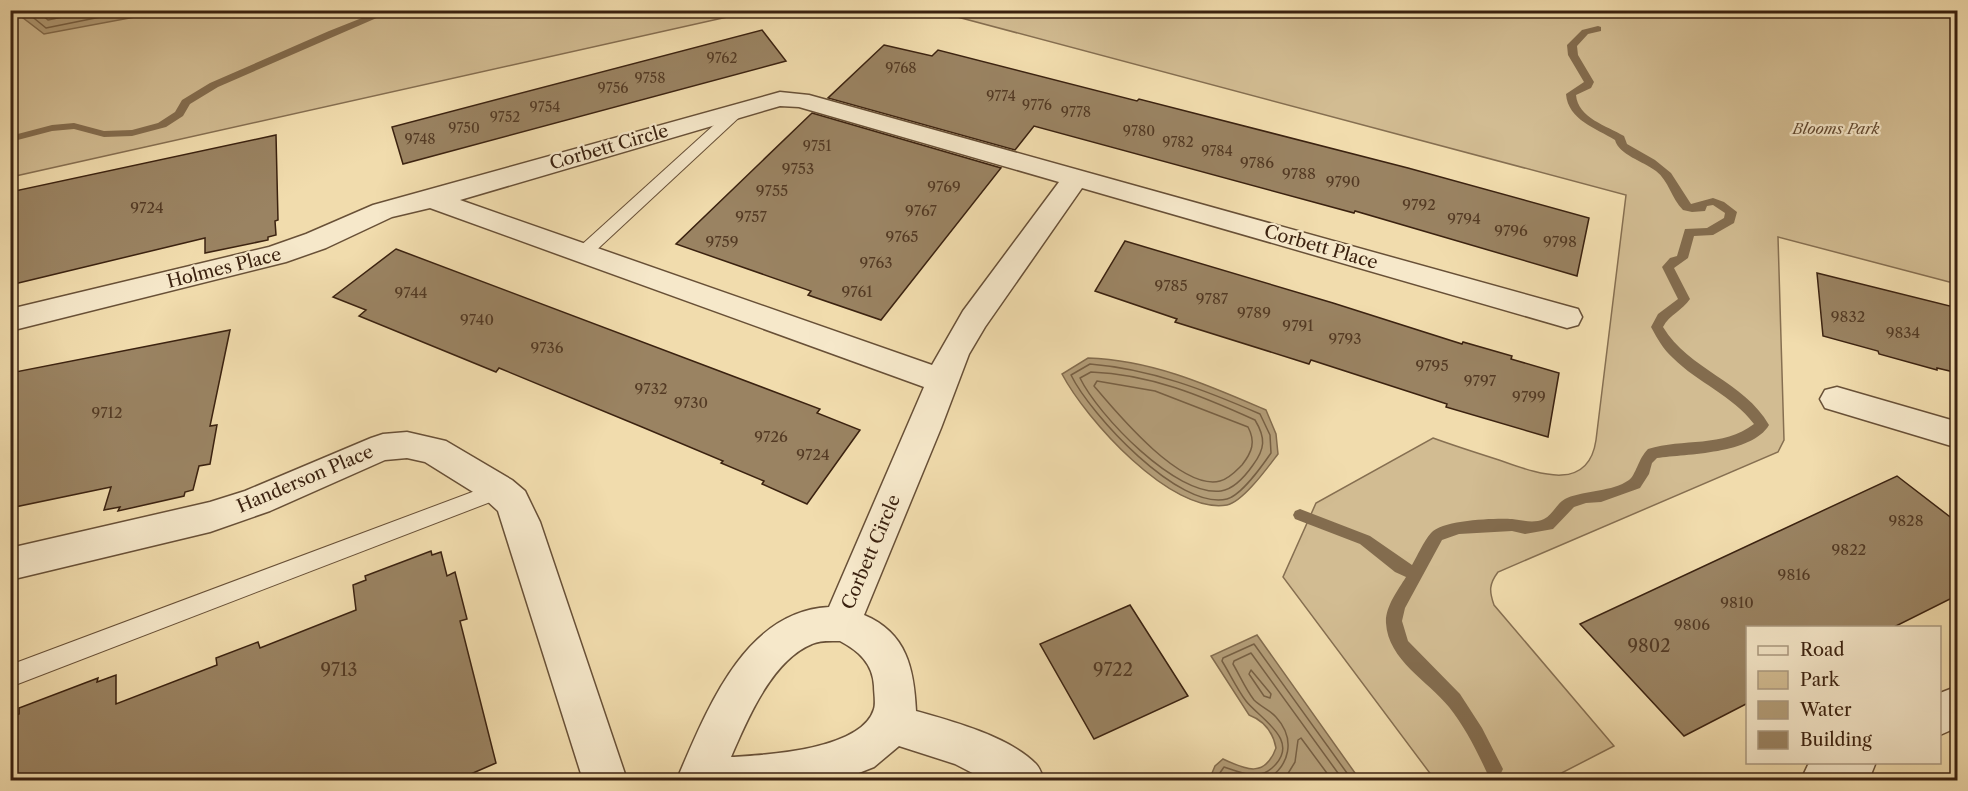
<svg xmlns="http://www.w3.org/2000/svg" width="1968" height="791" font-family="'Libre Caslon Text',serif">
  <style>
    .green { fill: #d2bc92; stroke: #866f51; stroke-width: 1.5 }
    .water { fill: #b39d78; stroke: #836c4e; stroke-width: 1.5 }
    .lines { fill: none; stroke-linecap: round; stroke-linejoin: round }
    .shore { stroke: #776044; stroke-width: 1.5 }
    .stream { fill: #836c4e; fill-rule: evenodd }
    .building { fill: #9a8362; stroke: #3b2210; stroke-width: 1.5 }
    .lane-casing { stroke: #685037; stroke-width: 2 }
    .street-casing { stroke: #685037; stroke-width: 3 }
    .lane { fill: #f6e8ca; fill-rule: evenodd }
    .street { fill: #f6e8ca; fill-rule: evenodd }
    .labels { text-anchor: middle; stroke-width: 4.5; stroke-linejoin: round; paint-order: stroke }
    .far-number-label { font-size: 14px; fill: #533a24 }
    .far-park-label { font-size: 15px; font-style: italic; fill: #614830; stroke: #f6e8ca }
    .number-label { font-size: 15px; fill: #533a24 }
    .street-label { font-size: 18px; fill: #3b2210; stroke: #f6e8ca }
    .near-number-label { font-size: 18px; fill: #533a24 }
  </style>
  <rect width="100%" height="100%" fill="#f1dcad"/>
  <filter id="stains"><feTurbulence type="fractalNoise" baseFrequency=".00333" numOctaves="4"/><feColorMatrix values="0 0 0 0 .2 0 0 0 0 .09 0 0 0 0 .02 0 0 0 .5 -.17"/></filter>
  <radialGradient id="worn" r=".72"><stop offset=".6" stop-color="#630" stop-opacity="0"/><stop offset="1" stop-color="#630" stop-opacity=".3"/></radialGradient>
  <!-- green -->
  <g class="green">
    <polygon points="11,10 754,11 11,177"/>
    <path d="M935,11H1957V284L1778,237L1784,440L1778,452L1498,572C1489,584 1489,591 1494,605L1614,746L1548,780H1435L1283,577L1316,503L1433,438C1455,446 1477,453 1499,460C1534,472 1588,495 1596,440L1626,195Z"/>
  </g>
  <!-- water -->
  <g class="water">
    <polygon points="14,11 167,11 44,34"/>
    <path d="M1088,358C1152,360 1208,385 1266,410L1276,434L1278,454C1268,467 1243,502 1227,505C1171,515 1085,418 1062,374Z"/>
    <path d="M1257,635L1360,780H1209L1215,766L1223,759C1246,770 1265,778 1276,748C1273,732 1265,721 1249,715L1211,656Z"/>
  </g>
  <g class="lines">
    <!-- shore -->
    <g class="shore">
      <polyline points="24,10 46,28 135,10"/>
      <polyline points="36,10 48,20 96,10"/>
      <path d="M1090,364C1151,369 1205,390 1260,414L1270,435L1271,453C1262,466 1242,495 1227,499C1179,511 1090,414 1071,375Z"/>
      <path d="M1091,372C1150,374 1202,396 1255,420C1266,438 1265,449 1253,465C1246,475 1234,489 1221,491C1176,497 1098,415 1080,378Z"/>
      <path d="M1097,381L1155,391L1248,427C1256,442 1252,452 1242,465C1236,471 1229,479 1220,481C1181,491 1116,412 1094,386Z"/>
      <polygon points="1251,670 1271,694 1270,698 1264,696 1249,674"/>
      <path d="M1215,780L1224,767C1239,772 1258,781 1272,768C1303,741 1259,718 1246,701C1237,689 1230,674 1222,661L1223,658L1254,644L1352,780"/>
      <path d="M1266,780C1290,766 1296,739 1276,717C1270,710 1261,707 1254,700C1246,690 1240,676 1233,664L1234,661L1251,653L1343,780"/>
      <polyline points="1284,780 1295,762 1298,740 1301,738 1332,780"/>
    </g>
    <!-- stream -->
    <g class="stream">
      <polygon points="382,10 395,10 218,87 190,104 183,116 166,127 132,136 104,137 74,129 52,131 10,142 10,136 52,125 74,123 104,131 132,130 158,123 175,112 182,100 210,83 329,31"/>
      <polygon points="1648,10 1695,10 1691,13 1638,17 1633,14"/>
      <path d="M1598,26L1601,27V31L1588,34L1577,46L1578,55L1594,82L1591,88L1576,95C1578,118 1607,126 1624,136L1627,144L1655,160L1671,173L1691,204L1713,198L1724,202L1737,212L1734,223L1713,235L1694,236L1688,258L1674,268L1690,299C1683,310 1669,315 1663,327C1689,370 1744,381 1769,425C1752,454 1687,454 1657,458L1652,463L1649,474L1640,488L1601,502L1586,503L1574,507L1553,529L1525,534L1512,531L1459,534L1442,540L1405,608L1402,621L1408,641L1460,694L1482,728L1503,769L1500,775L1494,778L1488,775C1477,751 1465,727 1449,707C1428,681 1388,660 1386,623C1385,607 1398,590 1406,577L1395,572L1360,544L1295,519L1293,515L1295,511L1300,509L1370,536L1412,565C1418,555 1423,542 1431,533C1442,520 1494,518 1512,519C1522,520 1533,524 1544,519C1553,515 1557,502 1567,498C1586,490 1612,492 1629,480C1636,475 1638,459 1648,449C1683,438 1723,448 1754,424C1732,395 1698,383 1673,358C1663,349 1657,338 1651,327L1658,314L1678,299L1662,267L1670,258L1677,256L1685,229L1707,228L1724,218L1725,213L1713,205L1707,206L1705,211L1692,212L1683,210C1671,198 1669,181 1656,171C1643,161 1619,155 1615,140C1596,128 1568,120 1566,94L1584,82L1568,55L1567,45L1582,30Z"/>
    </g>
  </g>
  <!-- building -->
  <g class="building">
    <polygon points="762,30 786,61 403,164 392,127"/>
    <polygon points="884,45 932,56 938,50 1137,101 1139,99 1408,168 1589,218 1577,276 1355,211 1354,213 1034,126 1015,150 828,98"/>
    <polygon points="812,113 1001,168 881,320 808,295 811,291 676,244"/>
    <polygon points="276,135 278,220 275,221 276,235 268,237 268,240 205,253 205,238 10,285 10,192"/>
    <polygon points="1125,241 1333,303 1462,344 1463,342 1512,356 1511,359 1559,373 1548,437 1446,407 1447,404 1311,360 1309,364 1175,322 1177,319 1095,291"/>
    <polygon points="396,249 820,409 817,413 860,430 807,504 762,484 764,481 721,463 723,461 642,427 499,368 496,372 359,316 366,310 333,297"/>
    <polygon points="1817,273 1958,308 1958,373 1937,368 1937,370 1879,354 1878,351 1823,336"/>
    <polygon points="230,330 210,426 217,425 210,464 199,466 193,490 185,492 184,496 118,511 120,507 104,510 111,487 10,508 10,373"/>
    <polygon points="1897,476 1958,523 1958,595 1894,627 1748,627 1748,703 1684,736 1580,624"/>
    <polygon points="431,551 432,555 441,552 447,576 455,572 467,619 460,621 496,763 457,780 10,780 10,717 19,714 19,708 98,678 97,682 116,675 116,704 217,665 216,658 258,642 260,648 356,610 353,585 366,580 365,576"/>
    <polygon points="1130,605 1188,696 1094,739 1040,644"/>
  </g>
  <g class="lines">
    <defs>
      <g id="lane">
        <polygon points="741,104 746,105 748,108 746,111 589,257 577,257 574,253 577,249 736,105"/>
        <polygon points="499,482 506,484 510,490 506,496 10,687 10,665"/>
      </g>
      <g id="street">
        <path d="M780,92L809,95L1567,306L1578,309L1582,317L1578,325L1567,328L1082,188L985,327L969,354L941,428L864,615C907,633 914,669 916,711C952,721 1010,737 1036,764C1040,768 1042,775 1044,780H986L955,764L899,746L874,767L841,780L677,779C706,712 744,611 829,607L924,387L430,208L392,217L326,248L286,262L10,331V309L269,247L306,234L373,205ZM780,106L799,107L1059,182L963,311L932,365L460,200ZM840,641C859,651 873,664 874,686C874,693 876,703 874,709C862,750 766,755 731,757C747,720 772,660 812,644C820,640 831,641 840,641Z"/>
        <polygon points="1837,387 1958,422 1958,448 1825,408 1820,399 1825,390"/>
        <polygon points="407,432 446,441 512,480 525,491 540,522 627,780 583,780 498,511 486,500 425,462 407,458 385,460 270,511 210,532 10,580 10,548 210,502 245,491 371,438 383,434"/>
        <polygon points="1958,686 1958,727 1940,735 1940,693"/>
        <polygon points="1812,762 1876,762 1870,777 1864,780 1801,780 1808,765"/>
      </g>
    </defs>
    <!-- lane casing -->
    <use href="#lane" class="lane-casing"/>
    <!-- street casing -->
    <use href="#street" class="street-casing"/>
    <!-- lane -->
    <use href="#lane" class="lane"/>
    <!-- street -->
    <use href="#street" class="street"/>
  </g>
  <g class="labels">
    <!-- far-number labels -->
    <g class="far-number-label">
      <text x="722" y="63">9762</text>
      <text x="901" y="73">9768</text>
      <text x="650" y="83">9758</text>
      <text x="613" y="93">9756</text>
      <text x="1001" y="101">9774</text>
      <text x="1037" y="110">9776</text>
      <text x="545" y="112">9754</text>
      <text x="1076" y="117">9778</text>
      <text x="505" y="122">9752</text>
      <text x="464" y="133">9750</text>
      <text x="1139" y="136">9780</text>
      <text x="420" y="144">9748</text>
      <text x="1178" y="147">9782</text>
      <text x="817" y="151">9751</text>
      <text x="1217" y="156">9784</text>
    </g>
    <!-- far-park labels -->
    <g class="far-park-label">
      <text x="1836" y="134">Blooms Park</text>
    </g>
    <!-- number labels -->
    <g class="number-label">
      <text x="1257" y="168">9786</text>
      <text x="798" y="174">9753</text>
      <text x="1299" y="179">9788</text>
      <text x="1343" y="187">9790</text>
      <text x="944" y="192">9769</text>
      <text x="772" y="196">9755</text>
      <text x="1419" y="210">9792</text>
      <text x="147" y="213">9724</text>
      <text x="921" y="216">9767</text>
      <text x="751" y="222">9757</text>
      <text x="1464" y="224">9794</text>
      <text x="1511" y="236">9796</text>
      <text x="902" y="242">9765</text>
      <text x="722" y="247">9759</text>
      <text x="1560" y="247">9798</text>
      <text x="876" y="268">9763</text>
      <text x="1171" y="291">9785</text>
      <text x="857" y="297">9761</text>
      <text x="411" y="298">9744</text>
      <text x="1212" y="304">9787</text>
      <text x="1254" y="318">9789</text>
      <text x="1848" y="322">9832</text>
      <text x="477" y="325">9740</text>
      <text x="1298" y="331">9791</text>
      <text x="1903" y="338">9834</text>
      <text x="1345" y="344">9793</text>
      <text x="547" y="353">9736</text>
      <text x="1432" y="371">9795</text>
      <text x="1480" y="386">9797</text>
      <text x="651" y="394">9732</text>
      <text x="1529" y="402">9799</text>
      <text x="691" y="408">9730</text>
      <text x="107" y="418">9712</text>
      <text x="771" y="442">9726</text>
      <text x="813" y="460">9724</text>
      <text x="1906" y="526">9828</text>
      <text x="1849" y="555">9822</text>
      <text x="1794" y="580">9816</text>
      <text x="1737" y="608">9810</text>
      <text x="1692" y="630">9806</text>
    </g>
    <!-- street labels -->
    <g class="street-label">
      <text transform="translate(609 147) rotate(-16)" y="6">Corbett Circle</text>
      <text transform="translate(1321 247) rotate(16)" y="6">Corbett Place</text>
      <text transform="translate(224 268) rotate(-14)" y="6">Holmes Place</text>
      <text transform="translate(305 479) rotate(-23)" y="6">Handerson Place</text>
      <text transform="translate(871 552) rotate(-67)" y="6">Corbett Circle</text>
    </g>
    <!-- near-number labels -->
    <g class="near-number-label">
      <text x="1649" y="652">9802</text>
      <text x="339" y="676">9713</text>
      <text x="1113" y="676">9722</text>
    </g>
  </g>
  <!-- margin -->
  <rect width="1968" height="791" fill="none" stroke="#f1dcad" stroke-width="36"/>
  <rect x="12" y="12" width="1944" height="767" fill="none" stroke="#3b2210" stroke-width="3"/>
  <rect x="18" y="18" width="1932" height="755" fill="none" stroke="#3b2210" stroke-width="1.5"/>
  <!-- legend -->
  <rect x="1746" y="626" width="195" height="138" fill="#f6e8ca" stroke="#ab9980" stroke-width="1.5"/>
  <rect x="1758" y="646" width="30" height="9" fill="#f6e8ca" stroke="#ab9980" stroke-width="1.5"/>
  <text x="1800" y="656" font-size="18" fill="#3b2210">Road</text>
  <rect x="1758" y="671" width="30" height="18" fill="#d2bc92" stroke="#ab9980" stroke-width="1.5"/>
  <text x="1800" y="686" font-size="18" fill="#3b2210">Park</text>
  <rect x="1758" y="701" width="30" height="18" fill="#b39d78" stroke="#ab9980" stroke-width="1.5"/>
  <text x="1800" y="716" font-size="18" fill="#3b2210">Water</text>
  <rect x="1758" y="731" width="30" height="18" fill="#9a8362" stroke="#ab9980" stroke-width="1.5"/>
  <text x="1800" y="746" font-size="18" fill="#3b2210">Building</text>
  <rect width="100%" height="100%" filter="url(#stains)"/>
  <rect width="100%" height="100%" fill="url(#worn)"/>
</svg>
